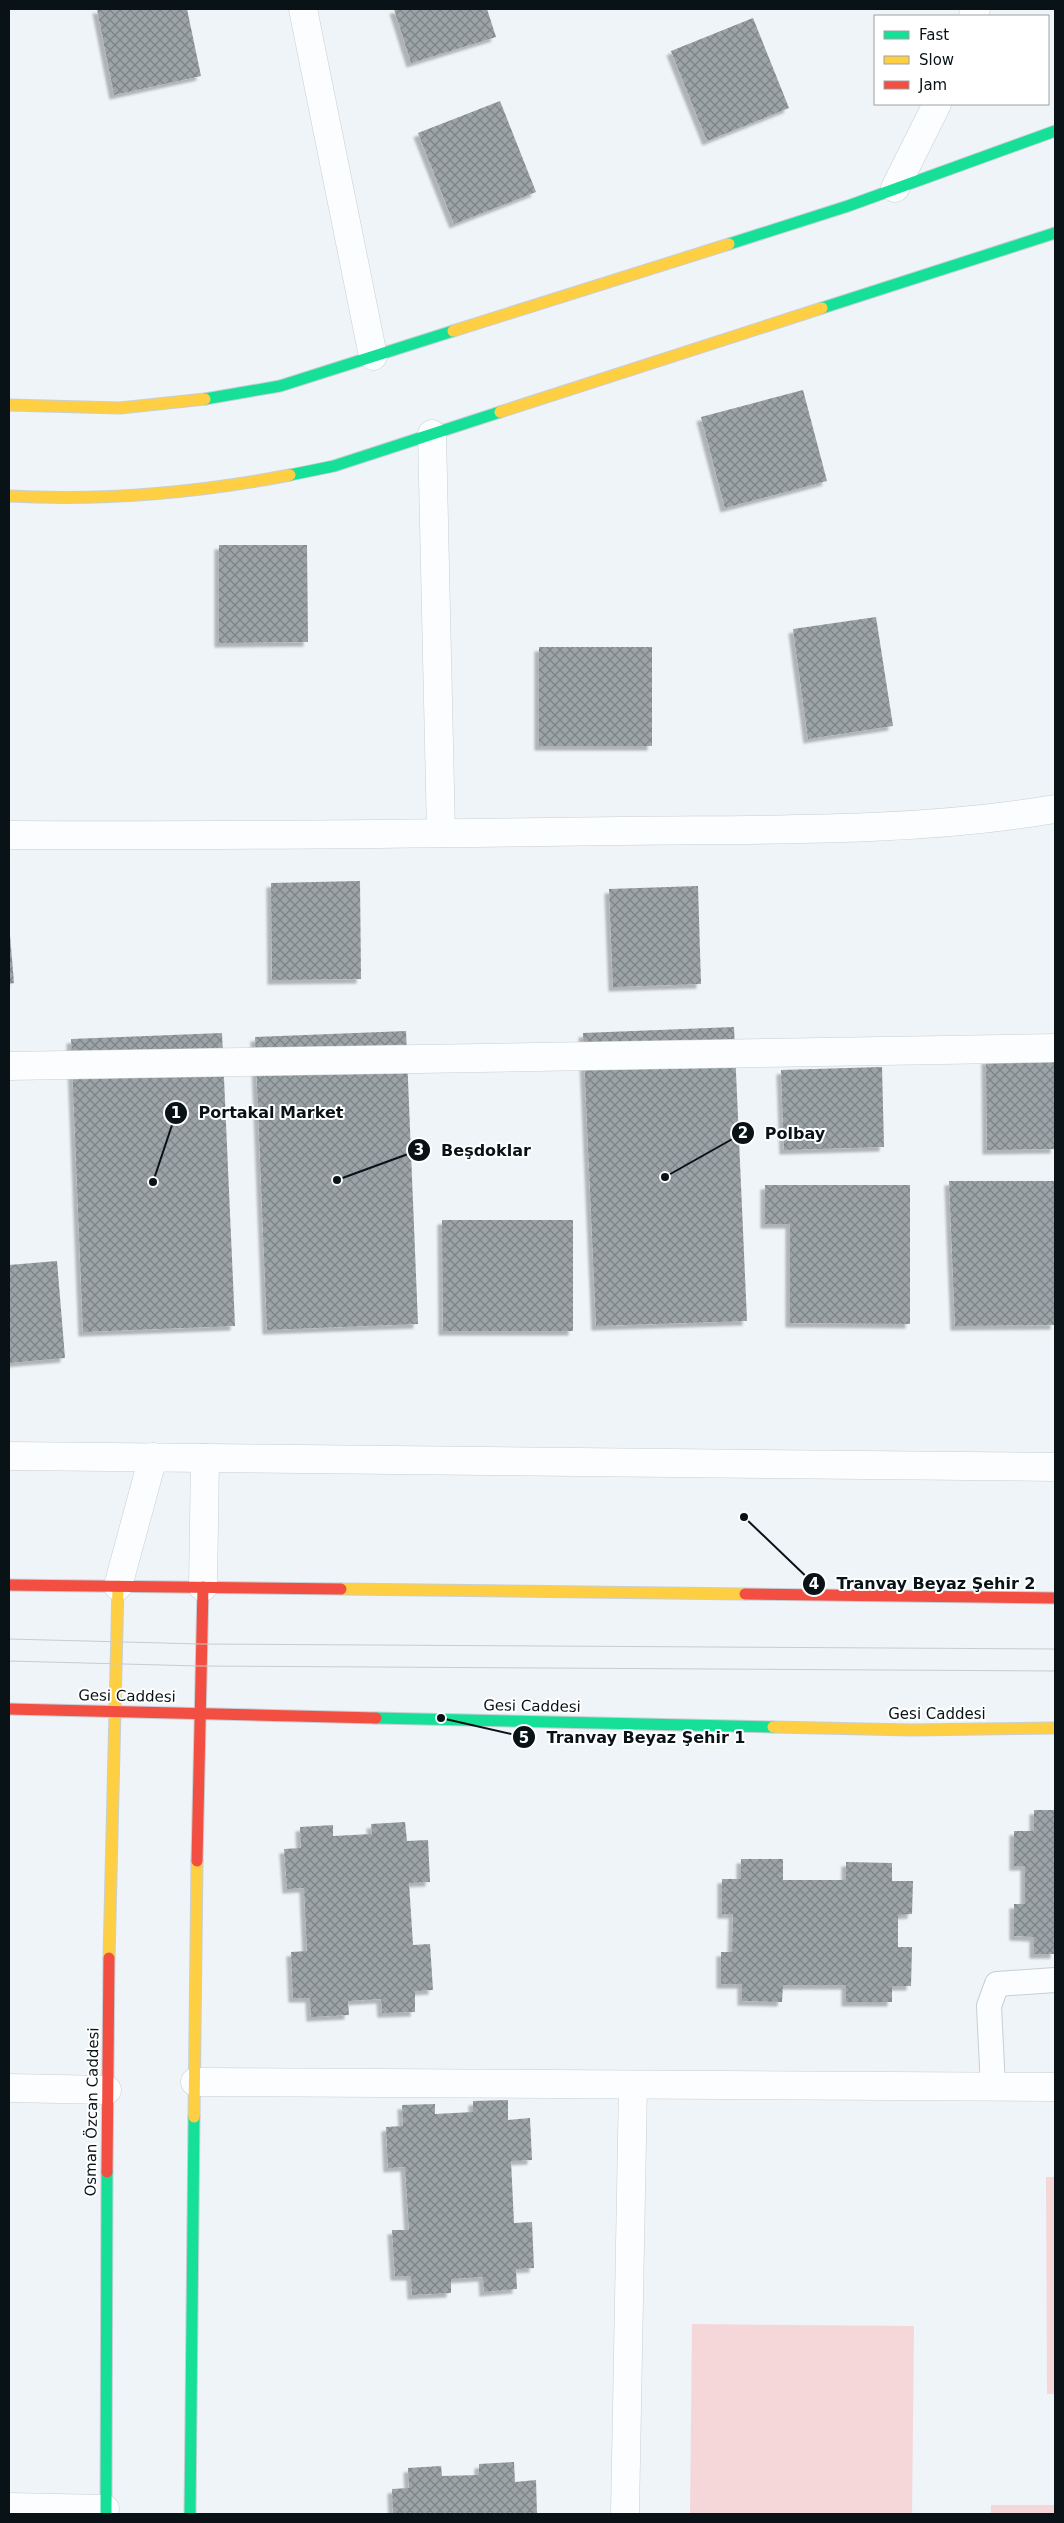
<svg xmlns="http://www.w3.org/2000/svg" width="1064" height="2523" font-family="'DejaVu Sans',sans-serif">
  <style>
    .park { fill: #f5d7d9 }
    .building { fill: url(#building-cross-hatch); filter: url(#shadow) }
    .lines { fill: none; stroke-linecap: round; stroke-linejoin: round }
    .lane-casing { stroke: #c7cfd4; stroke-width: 26 }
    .street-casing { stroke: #c7cfd4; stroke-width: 29 }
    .fast-casing { stroke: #c7cfd4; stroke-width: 13 }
    .slow-casing { stroke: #c7cfd4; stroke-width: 13 }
    .jam-casing { stroke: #c7cfd4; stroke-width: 13 }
    .lane { stroke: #fcfdfe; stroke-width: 24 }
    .street { stroke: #fcfdfe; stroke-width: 28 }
    .fast { stroke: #16e098; stroke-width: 11 }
    .slow { stroke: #ffcf43; stroke-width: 11 }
    .jam { stroke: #f24e42; stroke-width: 11 }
    .tram { stroke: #cacccd; stroke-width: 1 }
    .labels { text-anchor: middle; stroke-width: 4; stroke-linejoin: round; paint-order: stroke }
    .street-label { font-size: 15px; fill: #081217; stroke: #fff }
    .leader { fill: none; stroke: #081217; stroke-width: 2 }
    .callout-dot { fill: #081217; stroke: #fff; stroke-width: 2 }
    .mark-label { font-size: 15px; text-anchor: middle; font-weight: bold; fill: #fff }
    .callout-label { font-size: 16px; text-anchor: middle; font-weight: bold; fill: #081217; stroke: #fff; stroke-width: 4; stroke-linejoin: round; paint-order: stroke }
  </style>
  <defs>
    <pattern id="building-cross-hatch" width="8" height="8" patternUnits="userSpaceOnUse" patternTransform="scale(1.25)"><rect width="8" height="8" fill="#9ca4a7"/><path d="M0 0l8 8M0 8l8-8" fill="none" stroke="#7d8487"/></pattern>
    <filter id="shadow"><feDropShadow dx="-4.5" dy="4.5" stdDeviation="1" flood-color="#0004"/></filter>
  </defs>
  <rect width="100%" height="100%" fill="#eef4f7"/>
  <!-- park -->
  <g class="park">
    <polygon points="1046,2177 1055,2177 1055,2394 1047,2394"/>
    <polygon points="692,2324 914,2326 912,2514 690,2514"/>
    <rect x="991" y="2505" width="64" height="9"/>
  </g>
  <!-- building -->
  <g class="building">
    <polygon points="97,9 187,9 201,76 114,95"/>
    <polygon points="394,9 487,9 496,37 411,63"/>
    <polygon points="753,18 789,108 707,141 671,51"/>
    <polygon points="500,101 536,192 454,224 418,133"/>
    <polygon points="803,390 827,481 725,508 701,417"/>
    <polygon points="219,545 307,545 308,642 219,643"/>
    <polygon points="876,617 893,726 808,739 793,629"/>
    <rect x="539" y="647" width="113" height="99"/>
    <polygon points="360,881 361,979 272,980 271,883"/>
    <polygon points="698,886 701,984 613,987 609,889"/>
    <polygon points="9,923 14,983 9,984"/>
    <polygon points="734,1027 747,1321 596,1326 583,1033"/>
    <polygon points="406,1031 418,1324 267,1330 255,1037"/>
    <polygon points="222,1033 235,1326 83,1332 71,1039"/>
    <polygon points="986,1059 1055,1059 1055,1149 987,1150"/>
    <polygon points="882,1067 884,1147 784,1150 781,1070"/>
    <polygon points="949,1181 1055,1181 1055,1325 955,1326"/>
    <polygon points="765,1185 910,1185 910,1324 790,1323 790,1224 765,1224"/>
    <polygon points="442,1220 573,1220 573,1331 443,1331"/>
    <polygon points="57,1261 65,1358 9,1363 9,1265"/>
    <polygon points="1034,1810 1055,1810 1055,1954 1034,1954 1034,1937 1014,1936 1014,1904 1025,1904 1025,1866 1014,1866 1014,1831 1034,1831"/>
    <polygon points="405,1822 407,1841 428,1840 430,1882 409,1883 413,1945 430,1944 433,1990 415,1991 415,2012 382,2013 381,1999 348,2001 349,2015 311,2017 310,1998 293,1998 291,1952 307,1951 304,1888 287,1889 284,1849 301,1848 300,1827 333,1825 333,1836 372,1834 371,1824"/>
    <polygon points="741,1859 783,1859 783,1880 846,1880 846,1862 892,1863 892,1881 913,1881 912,1914 898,1915 898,1947 912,1947 911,1986 892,1986 892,2002 846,2002 846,1985 783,1985 782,2002 742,2001 742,1984 721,1984 721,1952 732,1952 733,1914 722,1914 722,1879 741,1879"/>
    <polygon points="508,2100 508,2120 530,2118 532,2160 511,2161 514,2223 532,2222 534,2268 516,2269 517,2289 484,2292 483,2277 451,2279 451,2293 412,2295 411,2276 395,2276 392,2230 409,2230 405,2167 388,2168 386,2127 403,2126 402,2105 435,2104 435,2114 473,2112 473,2101"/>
    <polygon points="514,2462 515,2482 536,2480 537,2514 393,2514 392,2489 409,2488 408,2468 441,2466 442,2476 479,2475 479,2464"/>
  </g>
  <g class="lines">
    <defs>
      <polyline id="lane" points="993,2087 989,2006 997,1984 1055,1980"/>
      <g id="street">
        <polyline points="303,9 373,356"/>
        <polyline points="973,16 976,9"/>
        <polyline points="895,188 937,104"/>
        <polyline points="432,434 441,833"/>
        <path d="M9,835C212,836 416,834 619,831C765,829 911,833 1055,809"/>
        <polyline points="9,1066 1055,1048"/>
        <polyline points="9,1456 1055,1467"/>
        <polyline points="118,1586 153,1457"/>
        <polyline points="203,1587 205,1458"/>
        <polyline points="195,2082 1055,2087"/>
        <polyline points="9,2088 107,2090"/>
        <polyline points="9,2507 105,2509"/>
        <polyline points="625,2514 633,2085"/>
      </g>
      <g id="fast">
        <polyline points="729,244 848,206 1055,131"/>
        <polyline points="822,308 1055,233"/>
        <polyline points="205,399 280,386 453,331"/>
        <polyline points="290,475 334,466 500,412"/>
        <polyline points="376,1718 773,1727"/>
        <polyline points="106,2514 107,2172"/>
        <polyline points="190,2514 194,2117"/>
      </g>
      <g id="slow">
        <polyline points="453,331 729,244"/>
        <polyline points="9,405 120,408 205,399"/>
        <polyline points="500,412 822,308"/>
        <path d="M9,496C104,501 196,493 290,475"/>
        <polyline points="341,1589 745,1594"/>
        <polyline points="773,1727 912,1730 1055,1728"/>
        <polyline points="109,1958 118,1586"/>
        <polyline points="194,2117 197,1861"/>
      </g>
      <g id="jam">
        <polyline points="9,1585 341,1589"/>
        <polyline points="745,1594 1055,1598"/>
        <polyline points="9,1709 376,1718"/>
        <polyline points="197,1861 203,1587"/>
        <polyline points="107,2172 109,1958"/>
      </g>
    </defs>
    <!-- lane casing -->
    <use href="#lane" class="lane-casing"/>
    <!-- street casing -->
    <use href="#street" class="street-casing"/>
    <!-- fast casing -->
    <use href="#fast" class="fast-casing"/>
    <!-- slow casing -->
    <use href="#slow" class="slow-casing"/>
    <!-- jam casing -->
    <use href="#jam" class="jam-casing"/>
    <!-- lane -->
    <use href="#lane" class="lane"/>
    <!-- street -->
    <use href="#street" class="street"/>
    <!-- fast -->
    <use href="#fast" class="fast"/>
    <!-- slow -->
    <use href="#slow" class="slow"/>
    <!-- jam -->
    <use href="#jam" class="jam"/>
    <!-- tram -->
    <g class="tram">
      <polyline points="9,1639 201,1644 1055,1649"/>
      <polyline points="9,1661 200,1666 1055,1671"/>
    </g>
  </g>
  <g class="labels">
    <!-- street labels -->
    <g class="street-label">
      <text transform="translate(127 1696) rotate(1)" y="5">Gesi Caddesi</text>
      <text transform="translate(532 1706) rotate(1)" y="5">Gesi Caddesi</text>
      <text x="937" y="1719">Gesi Caddesi</text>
      <text transform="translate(92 2112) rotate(-89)" y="5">Osman Özcan Caddesi</text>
    </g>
  </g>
  <!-- callouts -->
  <path class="leader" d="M153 1182L176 1113M665 1177L743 1133M337 1180L419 1150M744 1517L814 1584M441 1718L524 1737"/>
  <g class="callout-dot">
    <circle cx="153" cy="1182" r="5"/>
    <circle cx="665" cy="1177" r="5"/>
    <circle cx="337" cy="1180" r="5"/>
    <circle cx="744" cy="1517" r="5"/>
    <circle cx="441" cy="1718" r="5"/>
    <circle cx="176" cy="1113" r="12"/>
    <circle cx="743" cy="1133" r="12"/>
    <circle cx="419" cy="1150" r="12"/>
    <circle cx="814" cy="1584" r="12"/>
    <circle cx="524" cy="1737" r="12"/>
  </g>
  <g class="mark-label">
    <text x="176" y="1118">1</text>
    <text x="743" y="1138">2</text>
    <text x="419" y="1155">3</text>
    <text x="814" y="1589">4</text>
    <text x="524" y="1743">5</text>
  </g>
  <g class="callout-label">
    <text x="271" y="1118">Portakal Market</text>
    <text x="795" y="1139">Polbay</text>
    <text x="486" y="1156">Beşdoklar</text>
    <text x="936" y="1589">Tranvay Beyaz Şehir 2</text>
    <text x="646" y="1743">Tranvay Beyaz Şehir 1</text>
  </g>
  <!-- border -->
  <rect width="1064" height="2523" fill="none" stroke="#081217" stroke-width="20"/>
  <!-- legend -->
  <rect x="874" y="15" width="175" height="90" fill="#ffffff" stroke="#9ca0a2"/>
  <rect x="884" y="31" width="25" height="8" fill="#16e098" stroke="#9ca0a2"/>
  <text x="919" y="40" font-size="15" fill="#081217">Fast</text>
  <rect x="884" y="56" width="25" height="8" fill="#ffcf43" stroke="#9ca0a2"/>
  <text x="919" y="65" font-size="15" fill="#081217">Slow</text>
  <rect x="884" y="81" width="25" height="8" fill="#f24e42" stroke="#9ca0a2"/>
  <text x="919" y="90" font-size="15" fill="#081217">Jam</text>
</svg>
